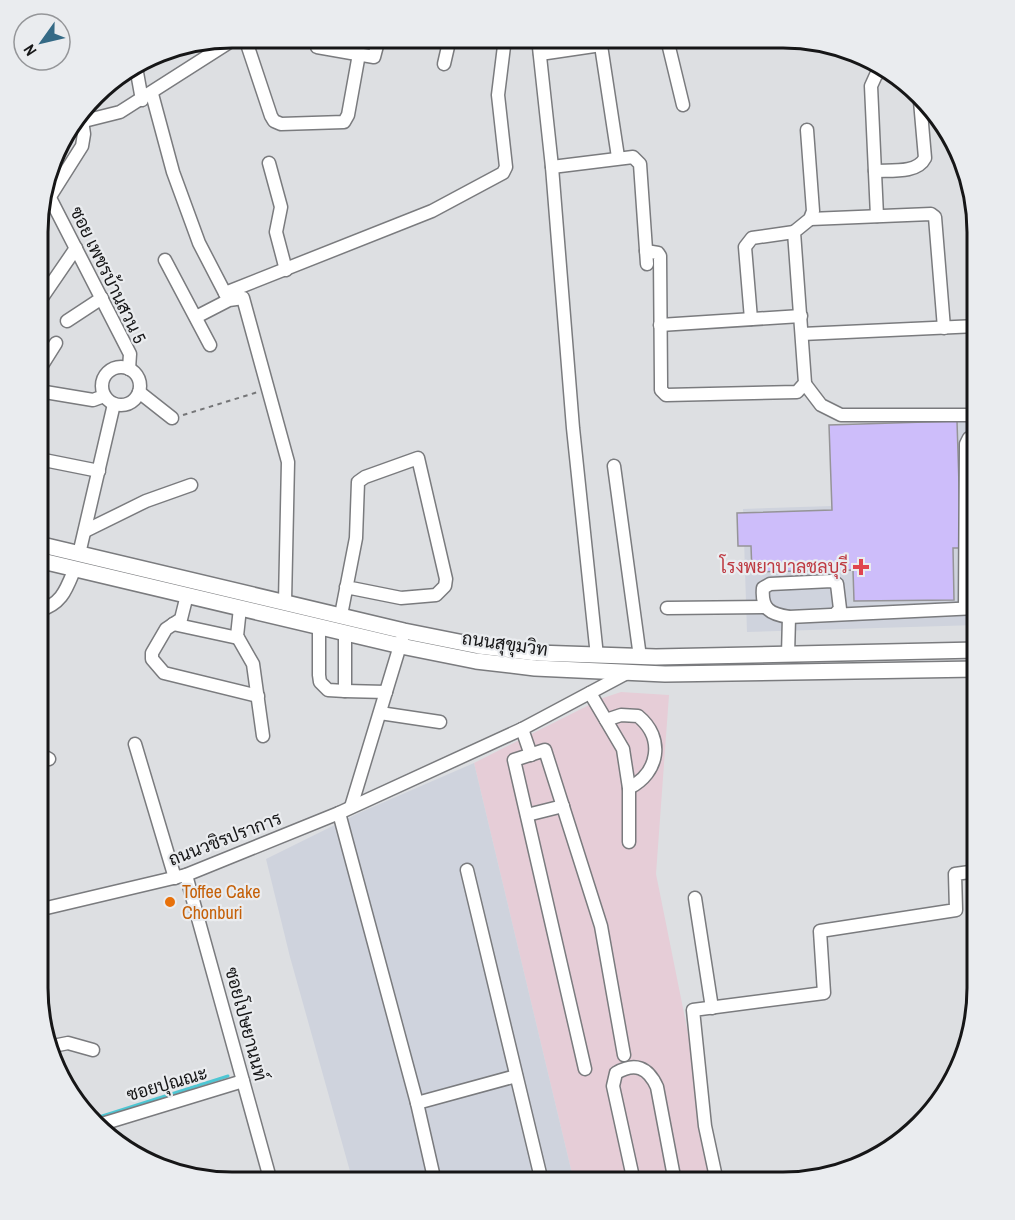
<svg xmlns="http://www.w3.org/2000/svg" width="1015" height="1220" font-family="'Archivo Narrow',Sarabun,sans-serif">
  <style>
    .commercial { fill: #e6cdd7 }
    .built { fill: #cfd3dd }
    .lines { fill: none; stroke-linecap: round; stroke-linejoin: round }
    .stream { stroke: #4ec6d3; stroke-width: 3 }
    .building { fill: #cdbdfa; stroke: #959497; stroke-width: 1.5 }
    .minor-casing { stroke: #7a7b7e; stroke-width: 15 }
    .major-casing { stroke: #7a7b7e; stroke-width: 18 }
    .path { stroke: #757678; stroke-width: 2; stroke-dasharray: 4.5 4.5; stroke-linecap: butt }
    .minor { stroke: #fff; stroke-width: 12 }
    .major { stroke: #fff; stroke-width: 15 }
    .health-dot { fill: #e0444e; stroke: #eaecef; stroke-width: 2 }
    .food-dot { fill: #e8710a; stroke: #eaecef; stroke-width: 2 }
    .labels { text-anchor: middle; stroke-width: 4.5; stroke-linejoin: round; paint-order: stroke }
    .street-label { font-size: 18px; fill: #161617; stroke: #eaecef }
    .health-label { font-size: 18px; fill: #be3a42; stroke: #eaecef; text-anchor: end }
    .food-label { font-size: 18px; fill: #c56008; stroke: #eaecef; text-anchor: start }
    .rim { fill: none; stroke: #161617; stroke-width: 3 }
  </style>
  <rect width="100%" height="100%" fill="#dddfe2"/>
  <!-- commercial -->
  <polygon class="commercial" points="621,692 669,695 656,874 718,1182 574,1182 474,763 603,698"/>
  <!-- built -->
  <g class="built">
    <polygon points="977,420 977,625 747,632 743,509 832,506 829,425"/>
    <polygon points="474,763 574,1182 353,1182 290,957 266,859 359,813"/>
  </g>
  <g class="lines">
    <!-- stream -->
    <polyline class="stream" points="96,1118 228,1076"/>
  </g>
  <!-- building -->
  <polygon class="building" points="957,421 961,548 953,548 954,600 854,601 853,570 752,572 751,546 738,546 737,513 832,510 829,425"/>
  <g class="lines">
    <defs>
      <g id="minor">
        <polyline points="245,38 271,116 274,121 281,124 344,122 348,115 359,54"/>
        <polyline points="319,38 317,47 374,57 379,38"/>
        <polyline points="538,38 552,167 573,428 597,656"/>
        <polyline points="600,39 618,157"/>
        <polyline points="667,39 683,105"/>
        <polyline points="540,54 601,45"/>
        <polyline points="444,64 450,38"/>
        <polyline points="136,67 142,100"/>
        <polyline points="152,94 173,172 199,243 228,299"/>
        <polyline points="72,124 120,112 236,38"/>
        <polyline points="269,163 281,207 276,232 286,270"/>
        <polyline points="552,167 633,157 640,164 647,264"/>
        <path d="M875,171C890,170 917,174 925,158L920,101"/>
        <polyline points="50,198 130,354 129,369"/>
        <polyline points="39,214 82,146 84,134 81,114"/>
        <polyline points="877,216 871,86 876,75 885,68"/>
        <polyline points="810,219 931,214 935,217 944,328"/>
        <polyline points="646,251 658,253 660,256 661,383 661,390 666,395 797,392 805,383 794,232 810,219 813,211 807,130"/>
        <polyline points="165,260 210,345"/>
        <polyline points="225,293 432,211 503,173 506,167 498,95 505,38"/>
        <polyline points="39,302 76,248"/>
        <polyline points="196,317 229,300 243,298 288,462 285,602"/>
        <polyline points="751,319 745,247 752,238 794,232"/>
        <polyline points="67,321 102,298"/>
        <polyline points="660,325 801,316"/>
        <polyline points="976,326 977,352"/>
        <polyline points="802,334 977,326"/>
        <circle cx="121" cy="386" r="19"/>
        <polyline points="39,370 56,343"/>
        <polyline points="805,384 821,405 841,415 977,415"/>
        <polyline points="39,391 93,400 104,396"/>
        <polyline points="139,392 172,418"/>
        <polyline points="39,459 99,471"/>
        <polyline points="614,466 640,657"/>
        <polyline points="85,531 146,501 191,485"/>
        <polyline points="79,554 114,404"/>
        <polyline points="187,595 181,619 166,629 152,653 152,659 164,673 258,696"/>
        <polyline points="240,608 237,636 253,664 263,736"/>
        <polyline points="667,608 766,607"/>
        <polyline points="965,608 966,444 969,438 977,435"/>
        <path d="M38,611C62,604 66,590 75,568"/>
        <path d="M836,613L840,609L837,584L832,581L770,584L763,588C761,609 770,614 789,617L977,608"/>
        <polyline points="341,615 356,538 358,482 365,477 418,458 446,579 445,586 436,595 401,598 346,587"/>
        <polyline points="173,624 238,638"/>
        <polyline points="319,628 319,675 320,682 328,690 345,691 345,634"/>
        <polyline points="788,655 789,617"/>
        <polyline points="345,691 386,692"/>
        <polyline points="590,693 623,749 629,788 629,842"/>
        <polyline points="380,713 440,722"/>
        <path d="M606,720L621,715L638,716C665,738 659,773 629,788"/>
        <polyline points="522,729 531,755"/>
        <polyline points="135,744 175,878"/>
        <polyline points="38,753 49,759"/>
        <polyline points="351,807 402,639"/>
        <polyline points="339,813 417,1103 435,1182"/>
        <polyline points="527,815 563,806"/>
        <polyline points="467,870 542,1182"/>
        <polyline points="186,875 271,1182"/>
        <polyline points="695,898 712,1008"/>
        <polyline points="38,910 186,875 339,813 522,729 627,673"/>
        <polyline points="53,1046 68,1043 93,1050"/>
        <polyline points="585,1069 514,760 545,750 601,926 624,1055"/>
        <polyline points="417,1103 516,1076"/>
        <polyline points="102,1124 243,1081"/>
        <path d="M634,1182L613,1086L616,1073C635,1062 648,1067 657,1087L675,1182"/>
        <polyline points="717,1182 705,1126 693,1010 824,993 820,931 956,910 955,874 977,871"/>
      </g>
      <g id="major">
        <polyline points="38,544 404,631 479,646 536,653 656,657 977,650"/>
        <polyline points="38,560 401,646 476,661 535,668 665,674 977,669"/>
      </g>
    </defs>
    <!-- minor casing -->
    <use href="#minor" class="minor-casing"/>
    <!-- major casing -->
    <use href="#major" class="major-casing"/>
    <!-- path -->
    <polyline class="path" points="183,415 258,392"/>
    <!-- minor -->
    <use href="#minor" class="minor"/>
    <!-- major -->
    <use href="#major" class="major"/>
  </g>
  <!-- markers -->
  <path class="health-dot" d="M858 558h6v6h6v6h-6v6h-6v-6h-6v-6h6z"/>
  <circle class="food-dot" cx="170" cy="902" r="6"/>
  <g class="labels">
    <!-- street labels -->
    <g class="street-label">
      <text transform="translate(108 275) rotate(64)" y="6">ซอย เพชรบ้านสวน 5</text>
      <text transform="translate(505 644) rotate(8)" y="6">ถนนสุขุมวิท</text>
      <text transform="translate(225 839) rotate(-21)" y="6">ถนนวชิรปราการ</text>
      <text transform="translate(246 1024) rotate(75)" y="6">ซอยโปษยานนท์</text>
      <text transform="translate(167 1084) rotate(-16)" y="6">ซอยปุณณะ</text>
    </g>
    <!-- health labels -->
    <g class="health-label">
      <text x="848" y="573">โรงพยาบาลชลบุรี</text>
    </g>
    <!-- food labels -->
    <g class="food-label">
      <text x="182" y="898">Toffee Cake<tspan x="182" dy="21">Chonburi</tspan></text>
    </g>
  </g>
  <!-- crop -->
  <path d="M0 0H1015V1220H0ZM232 48H783A184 184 0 0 1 967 232V988A184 184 0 0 1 783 1172H232A184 184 0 0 1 48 988V232A184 184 0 0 1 232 48Z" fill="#eaecef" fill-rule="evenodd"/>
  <path class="rim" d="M232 48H783A184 184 0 0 1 967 232V988A184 184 0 0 1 783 1172H232A184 184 0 0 1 48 988V232A184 184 0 0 1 232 48Z"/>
  <!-- north arrow -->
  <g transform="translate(42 42) rotate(236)"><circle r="28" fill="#eaecef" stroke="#959699" stroke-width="1.5"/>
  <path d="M0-4.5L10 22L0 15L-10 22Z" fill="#356a86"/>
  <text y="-9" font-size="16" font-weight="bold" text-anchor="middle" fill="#161617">N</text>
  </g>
</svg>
